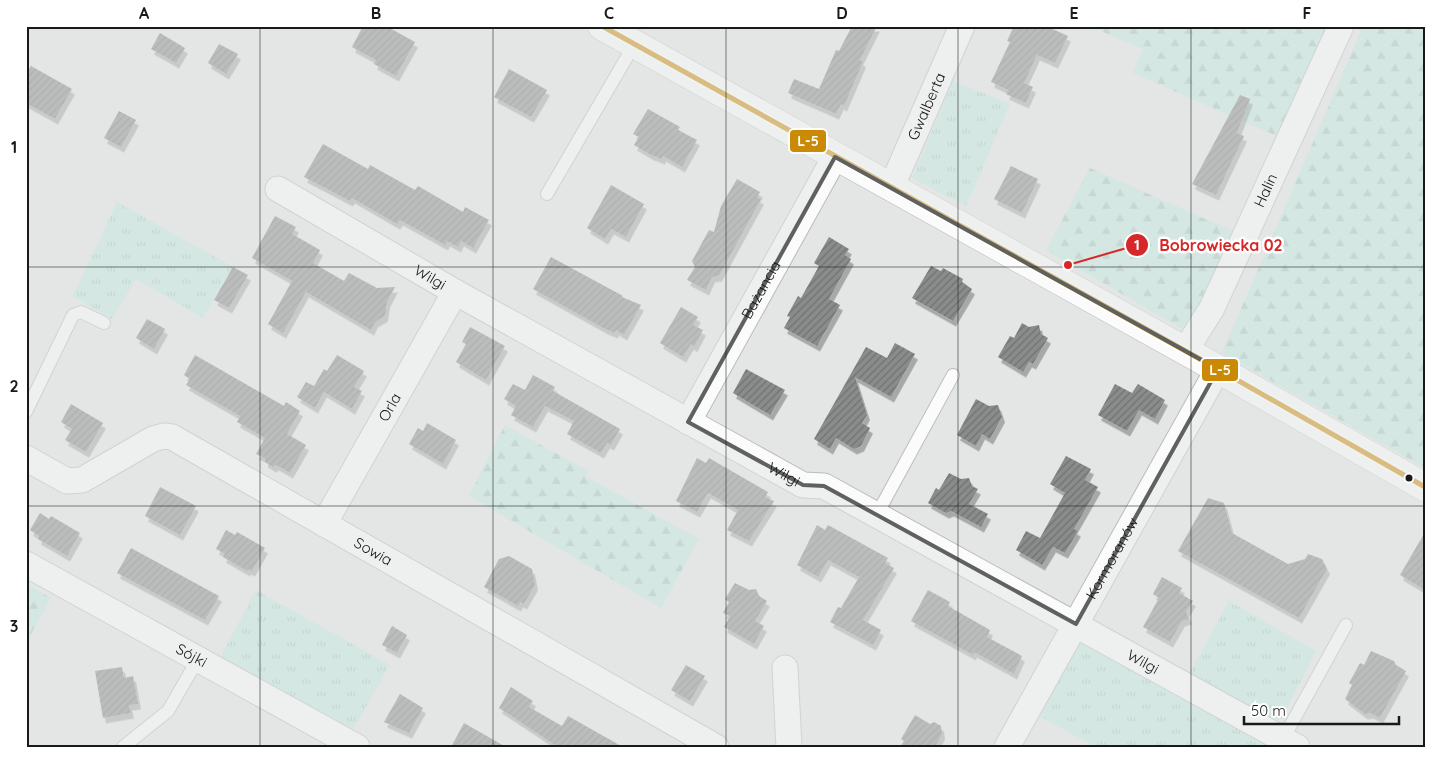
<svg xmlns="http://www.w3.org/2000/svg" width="1451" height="773" font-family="Quicksand,sans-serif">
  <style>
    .grass { fill: url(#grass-tufts) }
    .forest { fill: url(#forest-firs) }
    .building { fill: url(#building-hatch); filter: url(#shadow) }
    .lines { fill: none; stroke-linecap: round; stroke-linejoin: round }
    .service-casing { stroke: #babcbb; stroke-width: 14 }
    .minor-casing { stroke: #babcbb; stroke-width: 27 }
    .tertiary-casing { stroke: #babcbb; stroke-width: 29 }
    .service { stroke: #fbfbfb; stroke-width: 12 }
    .minor { stroke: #fbfbfb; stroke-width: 25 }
    .tertiary { stroke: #fbfbfb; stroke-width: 28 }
    .bus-1-casing { stroke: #fff; stroke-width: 9 }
    .bus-1 { stroke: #ca8a05; stroke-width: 5 }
    .marked { fill: none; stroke: #5f6160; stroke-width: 4; stroke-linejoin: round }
    .grid { fill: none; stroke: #181919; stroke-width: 1; stroke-opacity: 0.55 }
    .bus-dot { fill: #181919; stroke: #fff; stroke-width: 2 }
    .labels { text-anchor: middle; stroke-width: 5; stroke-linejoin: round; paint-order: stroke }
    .street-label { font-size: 15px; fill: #181919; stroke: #fff }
    .leader { fill: none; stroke: #d62828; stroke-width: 2 }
    .callout-dot { fill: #d62828; stroke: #fff; stroke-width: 2 }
    .mark-label { font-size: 15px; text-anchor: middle; font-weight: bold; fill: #fff }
    .callout-label { font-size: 16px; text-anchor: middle; font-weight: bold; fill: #d62828; stroke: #fff; stroke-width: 5; stroke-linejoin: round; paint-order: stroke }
    .line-badge { stroke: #fff; stroke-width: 2 }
    .badge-label { font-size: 14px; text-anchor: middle; font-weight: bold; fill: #fff }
    .neatline { fill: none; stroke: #181919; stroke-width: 2 }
    .grid-label { font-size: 16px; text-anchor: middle; font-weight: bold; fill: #181919 }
  </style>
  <defs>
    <pattern id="grass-tufts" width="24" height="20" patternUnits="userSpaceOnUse" patternTransform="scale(1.25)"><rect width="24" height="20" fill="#c1e8de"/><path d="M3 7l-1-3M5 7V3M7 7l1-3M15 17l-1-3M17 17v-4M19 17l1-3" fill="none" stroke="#a5c6be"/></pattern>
    <pattern id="forest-firs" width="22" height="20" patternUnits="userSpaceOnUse" patternTransform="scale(1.25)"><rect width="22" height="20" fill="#c1e8de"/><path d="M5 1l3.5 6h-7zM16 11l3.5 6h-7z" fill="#a5c6be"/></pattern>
    <pattern id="building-hatch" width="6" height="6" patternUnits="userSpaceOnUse" patternTransform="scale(1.25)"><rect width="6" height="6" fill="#8a8c8b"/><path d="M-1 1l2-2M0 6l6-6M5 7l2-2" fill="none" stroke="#707271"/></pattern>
    <filter id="shadow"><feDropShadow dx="3" dy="5.5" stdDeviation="0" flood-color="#0004"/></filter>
  </defs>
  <rect width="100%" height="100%" fill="#e3e6e5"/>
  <!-- grass -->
  <g class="grass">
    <polygon points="953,81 1010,104 966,206 912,178"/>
    <polygon points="117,202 233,267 203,318 136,279 112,319 73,296"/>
    <polygon points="256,590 390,665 352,731 220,658"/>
    <polygon points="1229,601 1316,651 1282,718 1272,719 1189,674"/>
    <polygon points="1082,632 1286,747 1095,747 1036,714"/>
  </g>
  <!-- forest -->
  <g class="forest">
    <polygon points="1089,26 1329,26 1281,138 1133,73 1143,49"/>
    <polygon points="1363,26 1425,26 1425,468 1222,353"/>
    <polygon points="1090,168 1237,233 1203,306 1182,329 1046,250"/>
    <polygon points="505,425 588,471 585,476 699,539 661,608 469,496"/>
    <polygon points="26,584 51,598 26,643"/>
  </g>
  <!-- building -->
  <g class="building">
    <polygon points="363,26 386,26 415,42 396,76 374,64 376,60 352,47"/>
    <polygon points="852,26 877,26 860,60 863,62 844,106 841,104 836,114 788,93 794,79 819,89 836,50 839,51"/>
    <polygon points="1014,26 1046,26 1068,36 1055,63 1037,55 1024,83 1033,87 1026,103 1006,94 1008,90 991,82 1010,42 1007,41"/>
    <polygon points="160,33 185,48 176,63 151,49"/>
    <polygon points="219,44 238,54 226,74 208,63"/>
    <polygon points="31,66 72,89 55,119 26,103 26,74"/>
    <polygon points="509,69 547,90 531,117 494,97"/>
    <polygon points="1240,95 1250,99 1237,133 1244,136 1216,195 1192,184"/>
    <polygon points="648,109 680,127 678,130 697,140 682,167 663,156 662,159 651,155 634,145 639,137 633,134"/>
    <polygon points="119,111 136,120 121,147 104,138"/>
    <polygon points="323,144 368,169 370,165 415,190 418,186 463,212 465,207 489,220 473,248 461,241 458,247 447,241 445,245 400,220 397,224 352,198 350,201 304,177"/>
    <polygon points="1011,166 1038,179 1022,213 994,199"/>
    <polygon points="737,179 760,192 757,197 761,199 719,276 712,277 706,290 687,280 695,267 692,261 709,230 714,232 721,206"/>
    <polygon points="611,185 644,204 626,237 611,229 605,239 587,228"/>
    <polygon points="275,216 296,227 292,234 320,250 313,263 344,281 349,273 377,288 395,287 387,302 385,316 375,322 371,330 306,292 283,333 268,324 292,281 252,258"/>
    <polygon points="829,237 849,249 845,255 851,259 829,299 840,305 817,346 784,328 790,317 787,316 798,296 801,298 819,266 814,263"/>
    <polygon points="551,257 623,296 622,297 641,305 624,335 616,330 615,333 605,329 533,289"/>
    <polygon points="931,266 941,271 943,268 963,279 962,282 972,289 953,321 912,298"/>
    <polygon points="233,267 248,275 229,308 214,300"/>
    <polygon points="681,307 698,317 693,325 703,330 694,347 691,344 683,357 660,343"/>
    <polygon points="147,319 165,329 154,349 136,338"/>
    <polygon points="1022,323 1029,327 1039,325 1041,334 1048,338 1033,364 1029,362 1023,372 998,357 1010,336 1014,338"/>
    <polygon points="470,327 505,346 486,380 456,362 466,344 462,342"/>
    <polygon points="895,343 915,354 891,397 855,377 867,415 862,423 870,428 861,446 854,449 836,438 830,449 814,439 866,347 887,358"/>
    <polygon points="195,355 284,406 286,402 300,411 287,434 306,445 290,473 276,465 273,467 265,462 265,458 256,454 265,438 237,422 240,416 186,385 190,379 184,375"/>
    <polygon points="337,355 364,371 354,387 362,391 352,409 324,392 315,408 297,397 306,382 314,386 324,369 327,371"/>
    <polygon points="746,369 785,390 770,415 733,393"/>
    <polygon points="533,375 555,387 553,391 620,429 611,445 607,443 601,453 567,434 574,421 545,406 533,427 511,415 516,406 504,399 513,384 525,390"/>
    <polygon points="1115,384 1132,393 1138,384 1165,400 1155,419 1139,410 1127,431 1098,415"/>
    <polygon points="976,399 989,406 998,405 1002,417 990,439 982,434 976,446 957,435"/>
    <polygon points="71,404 103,423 86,452 65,440 72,429 61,422"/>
    <polygon points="427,423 456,440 443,464 409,444 418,428 423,431"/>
    <polygon points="1066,456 1091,469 1085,480 1098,487 1074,529 1078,531 1065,553 1053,547 1042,565 1016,550 1026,531 1040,538 1065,493 1050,484"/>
    <polygon points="697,458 706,463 709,458 768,492 765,497 774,501 749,541 727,530 738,510 708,493 697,512 676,501"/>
    <polygon points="949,473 961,479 969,478 972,486 978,489 969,504 988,514 981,527 951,511 946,513 928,503 936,488 939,490"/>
    <polygon points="160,487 196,506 180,535 145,516"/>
    <polygon points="1208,498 1224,503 1232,533 1288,564 1305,559 1308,554 1322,559 1327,569 1299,618 1178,551"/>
    <polygon points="40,513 49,519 51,516 80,533 67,556 38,539 39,536 30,530"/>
    <polygon points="817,525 825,530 828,525 888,558 885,563 894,568 863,620 881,630 873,645 830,622 838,607 841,608 859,577 828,560 818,577 797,565"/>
    <polygon points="226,530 235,535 237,532 265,548 252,571 248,569 247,571 223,557 225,554 216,549"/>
    <polygon points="1425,532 1425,590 1400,575"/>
    <polygon points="131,548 219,596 205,620 117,573"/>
    <polygon points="509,556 532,569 535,585 524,604 520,602 518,606 484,587 499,559"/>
    <polygon points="1162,577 1182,588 1179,593 1193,601 1186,612 1189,619 1182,621 1170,642 1143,627 1159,598 1153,594"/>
    <polygon points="735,583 749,590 756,589 759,596 767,601 755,621 764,626 754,644 724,627 730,616 723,613 729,602 725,599"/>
    <polygon points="928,590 950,602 948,606 990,630 987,637 1022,656 1014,674 974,652 973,655 911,621"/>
    <polygon points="392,626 407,635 397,653 382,645"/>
    <polygon points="1371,651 1394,661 1396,665 1406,671 1380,718 1370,713 1365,714 1345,699 1352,685 1349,683 1360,663 1364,665"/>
    <polygon points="686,665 705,676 690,701 671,690"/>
    <polygon points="122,667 124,678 133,676 138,704 129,705 131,713 103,718 95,671"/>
    <polygon points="511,687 533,701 529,707 562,726 568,716 623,747 558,747 499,708"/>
    <polygon points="400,694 423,708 409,733 384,722"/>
    <polygon points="915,715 930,724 934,722 941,726 942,734 935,747 900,747 904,741 901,739"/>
    <polygon points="464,723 506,747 451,747"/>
  </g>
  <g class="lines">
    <defs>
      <g id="service">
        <polyline points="547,194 634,45"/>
        <polyline points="26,412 73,315 81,312 104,323"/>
        <polyline points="876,516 953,375"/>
        <polyline points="1283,739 1346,625"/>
        <polyline points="123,747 168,711 198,659"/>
      </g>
      <g id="minor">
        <path id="s1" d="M891,188L962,26"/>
        <path id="s2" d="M278,189L455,292L803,485L824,486L1297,747"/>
        <path id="s3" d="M1185,351L1212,308L1341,26"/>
        <path id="s4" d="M688,422L835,157"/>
        <path id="s5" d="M26,458L67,481L82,480L153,439L164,436L172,437L716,747"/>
        <path id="s6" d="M324,524L455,292"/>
        <path id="s7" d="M26,564L357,747"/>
        <polyline points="785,668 789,747"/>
        <path id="s8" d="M1007,747L1218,369"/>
      </g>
      <polyline id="tertiary" points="602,26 1218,369 1425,487"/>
    </defs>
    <!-- service casing -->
    <use href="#service" class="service-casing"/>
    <!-- minor casing -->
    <use href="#minor" class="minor-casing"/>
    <!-- tertiary casing -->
    <use href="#tertiary" class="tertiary-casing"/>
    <!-- service -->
    <use href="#service" class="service"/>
    <!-- minor -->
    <use href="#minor" class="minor"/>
    <!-- tertiary -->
    <use href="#tertiary" class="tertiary"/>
    <defs>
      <polyline id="bus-1" points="602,26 1218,369 1425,487"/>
    </defs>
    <!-- bus-1 casing -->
    <use href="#bus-1" class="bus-1-casing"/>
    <!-- bus-1 -->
    <use href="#bus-1" class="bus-1"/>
  </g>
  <!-- marked area -->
  <path d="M0 0H1451V773H0ZM835,157L1218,369L1076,624L824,486L803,485L688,422Z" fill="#e3e6e5" fill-opacity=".55" fill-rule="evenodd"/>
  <path class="marked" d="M835,157L1218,369L1076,624L824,486L803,485L688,422Z"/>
  <!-- grid -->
  <path class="grid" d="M260,26V747M493,26V747M726,26V747M958,26V747M1191,26V747M26,267H1425M26,506H1425"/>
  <!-- markers -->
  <circle class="bus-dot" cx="1409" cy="478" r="4.5"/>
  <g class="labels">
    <!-- street labels -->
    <g class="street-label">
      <text dy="5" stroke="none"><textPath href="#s1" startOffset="89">Gwalberta</textPath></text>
      <text dy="5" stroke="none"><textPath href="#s3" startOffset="180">Halin</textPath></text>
      <text dy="5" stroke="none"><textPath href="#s2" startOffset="176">Wilgi</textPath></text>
      <text dy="5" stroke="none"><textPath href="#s4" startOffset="151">Bażancia</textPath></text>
      <text dy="5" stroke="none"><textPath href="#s6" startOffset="134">Orla</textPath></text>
      <text dy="5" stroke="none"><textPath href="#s2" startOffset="581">Wilgi</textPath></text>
      <text dy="5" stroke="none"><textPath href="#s5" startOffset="395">Sowia</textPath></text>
      <text dy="5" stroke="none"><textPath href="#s8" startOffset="216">Kormoranów</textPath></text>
      <text dy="5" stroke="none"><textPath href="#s7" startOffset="189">Sójki</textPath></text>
      <text dy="5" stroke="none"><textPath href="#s2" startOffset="988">Wilgi</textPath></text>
    </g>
  </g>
  <!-- callouts -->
  <path class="leader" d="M1068 265L1137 245"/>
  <g class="callout-dot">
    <circle cx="1068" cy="265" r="5"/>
    <circle cx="1137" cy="245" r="12"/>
  </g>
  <g class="mark-label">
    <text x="1137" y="250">1</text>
  </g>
  <g class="callout-label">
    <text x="1221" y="251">Bobrowiecka 02</text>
  </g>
  <g class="line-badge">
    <rect x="789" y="129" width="38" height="24" rx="5" fill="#ca8a05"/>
    <rect x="1201" y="358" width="38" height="24" rx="5" fill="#ca8a05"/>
  </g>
  <g class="badge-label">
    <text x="808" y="146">L-5</text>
    <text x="1220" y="375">L-5</text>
  </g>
  <!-- border -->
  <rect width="1451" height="773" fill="none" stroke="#ffffff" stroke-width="55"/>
  <!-- scale -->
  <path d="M1244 716v8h155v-8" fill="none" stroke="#181919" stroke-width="2.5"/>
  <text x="1251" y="716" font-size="15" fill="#181919" stroke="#ffffff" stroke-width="4" paint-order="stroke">50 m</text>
  <rect x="28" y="28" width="1396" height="718" class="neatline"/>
  <g class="grid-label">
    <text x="144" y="19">A</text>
    <text x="376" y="19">B</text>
    <text x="609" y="19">C</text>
    <text x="842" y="19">D</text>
    <text x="1074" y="19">E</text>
    <text x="1307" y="19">F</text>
    <text x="14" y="153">1</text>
    <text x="14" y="392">2</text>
    <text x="14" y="632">3</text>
  </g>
</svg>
